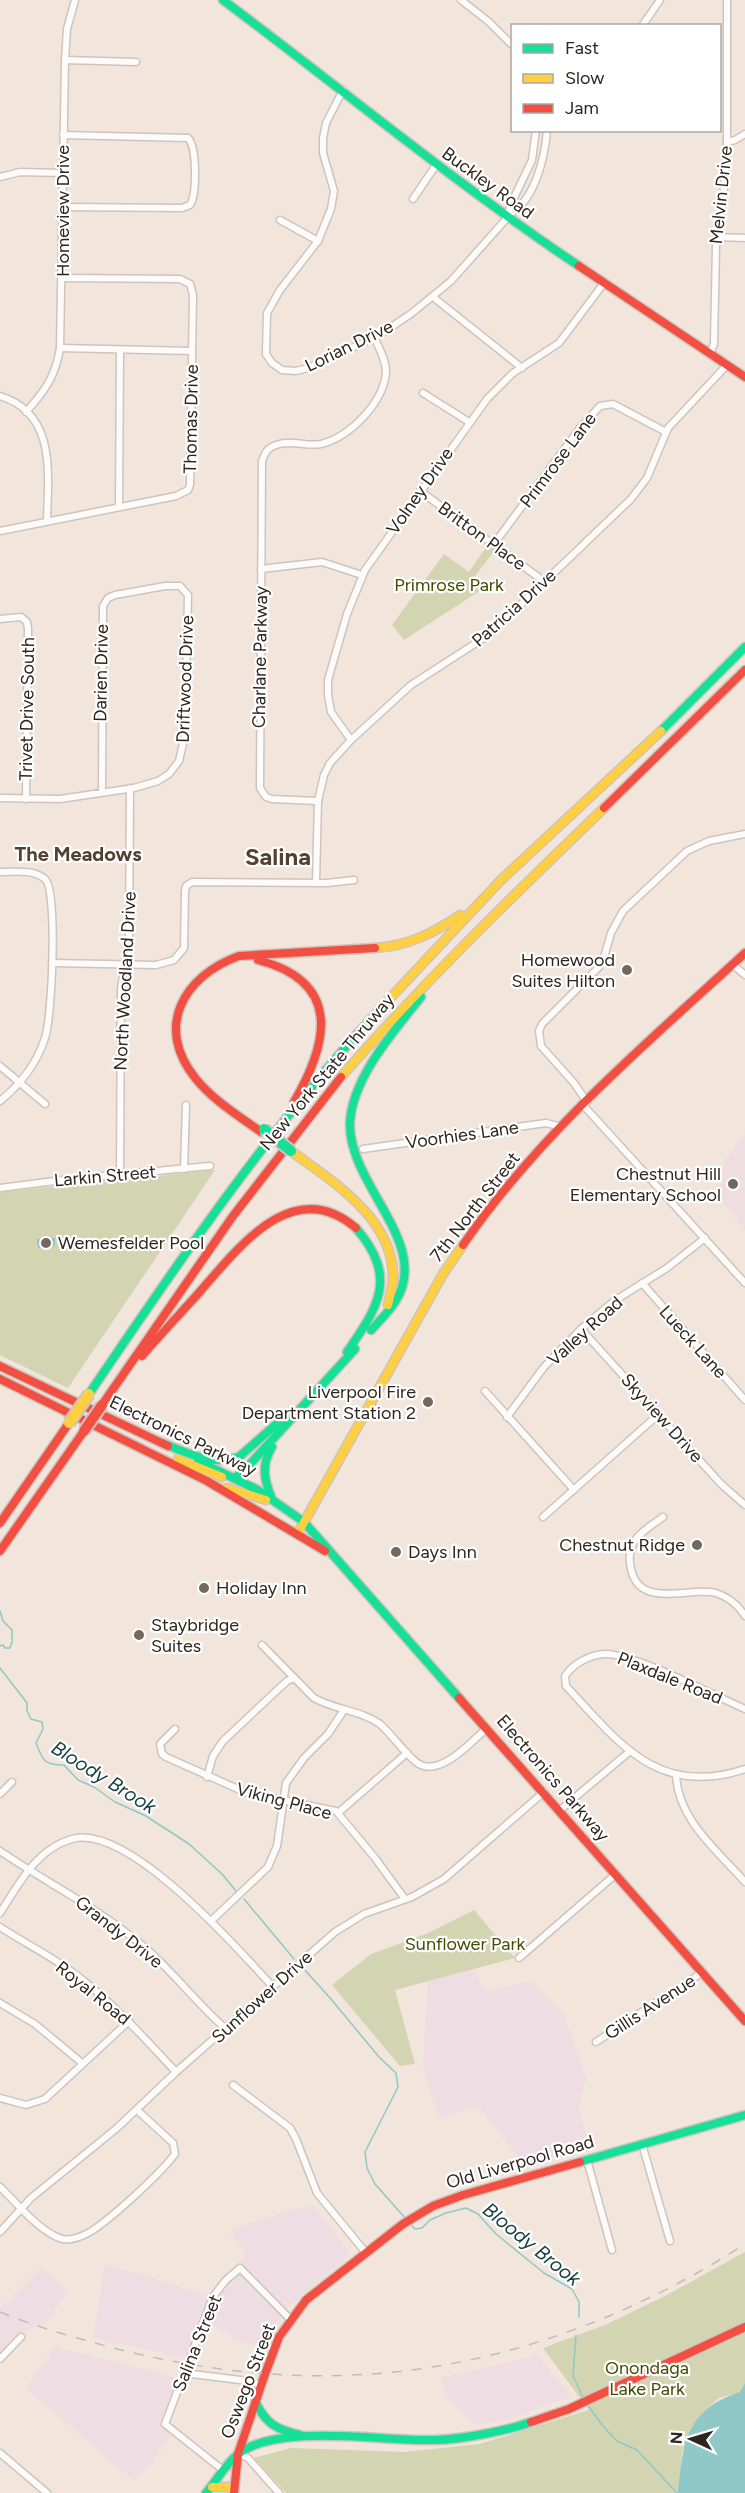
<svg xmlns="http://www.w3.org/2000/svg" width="745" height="2493" font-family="Figtree,sans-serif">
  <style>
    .industrial { fill: #eedee3 }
    .education { fill: #efdee1 }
    .green { fill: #d2d4b2 }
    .water { fill: #8fc8c7 }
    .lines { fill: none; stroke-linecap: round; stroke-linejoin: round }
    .stream { stroke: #8fc8c7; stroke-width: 1.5 }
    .street-casing { stroke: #cec4bc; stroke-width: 9 }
    .fast-casing { stroke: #cec4bc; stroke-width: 11 }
    .slow-casing { stroke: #cec4bc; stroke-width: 11 }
    .jam-casing { stroke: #cec4bc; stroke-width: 11 }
    .street { stroke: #fdfbfa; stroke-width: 6 }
    .fast { stroke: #16e098; stroke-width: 8 }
    .slow { stroke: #ffcf43; stroke-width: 8 }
    .jam { stroke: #f24e42; stroke-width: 8 }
    .rail { stroke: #bfbcba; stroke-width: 1.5; stroke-dasharray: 10 10; stroke-linecap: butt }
    .fast-bridge-casing { stroke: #cec4bc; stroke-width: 14; stroke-linecap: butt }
    .slow-bridge-casing { stroke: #cec4bc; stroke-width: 14; stroke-linecap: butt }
    .jam-bridge-casing { stroke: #cec4bc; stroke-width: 14; stroke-linecap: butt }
    .fast-bridge { stroke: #16e098; stroke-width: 10 }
    .slow-bridge { stroke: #ffcf43; stroke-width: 10 }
    .jam-bridge { stroke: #f24e42; stroke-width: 10 }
    .poi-dot { fill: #736861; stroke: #fff; stroke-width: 2 }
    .labels { text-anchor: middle; stroke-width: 4.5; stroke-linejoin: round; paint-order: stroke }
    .street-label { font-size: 18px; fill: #2e251f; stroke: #fff }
    .park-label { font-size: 18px; fill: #404d03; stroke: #fff }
    .poi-label { font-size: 18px; fill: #2e251f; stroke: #fff; text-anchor: end }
    .neighbourhood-label { font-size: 20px; font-weight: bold; fill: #534030; stroke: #fff }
    .water-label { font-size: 20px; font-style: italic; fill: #184143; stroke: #fff }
    .district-label { font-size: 24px; font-weight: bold; fill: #534030; stroke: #fff }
  </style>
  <rect width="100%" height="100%" fill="#f2e5db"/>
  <!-- industrial -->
  <g class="industrial">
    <polygon points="474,1969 485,1991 530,1981 563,2013 586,2077 579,2108 591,2150 527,2168 478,2106 438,2117 423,2065 428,1981"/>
    <polygon points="313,2205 351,2254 287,2308 265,2348 236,2339 209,2323 219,2296 246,2266 240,2261 247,2254 230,2232 248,2223"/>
    <polygon points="105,2264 210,2296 186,2358 93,2338"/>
    <polygon points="42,2267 69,2294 62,2299 47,2322 24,2331 0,2356 0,2306 12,2298"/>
    <polygon points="55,2347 177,2378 160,2423 171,2436 152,2462 133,2480 26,2388"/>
    <polygon points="537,2355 572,2396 512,2418 476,2426 446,2396 441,2378"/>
  </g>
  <!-- education -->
  <polygon class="education" points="745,1135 745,1230 723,1202 720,1191 721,1176 726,1159 738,1141"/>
  <!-- green -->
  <g class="green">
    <polygon points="488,544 495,550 475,576 487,586 404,640 392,625 444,554 469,572"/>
    <polygon points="215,1170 68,1388 0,1355 0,1192"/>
    <polygon points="474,1910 515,1958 395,1990 415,2064 400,2066 332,1985 371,1954 426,1934"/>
    <polygon points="745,2252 745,2383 741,2392 719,2398 704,2411 682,2452 678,2493 286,2493 254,2458 291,2448 404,2452 480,2444 589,2410 543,2348 605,2325 667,2295"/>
  </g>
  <!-- water -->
  <g class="water">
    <polygon points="55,1238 55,1246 38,1248 37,1239"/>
    <path d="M745,2383V2493H678C683,2443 686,2409 740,2392Z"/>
  </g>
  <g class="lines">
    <!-- stream -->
    <g class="stream">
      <polyline points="0,1611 3,1621 12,1630 12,1642 10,1648 5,1648 3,1645 0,1646"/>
      <path d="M0,1668L27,1703V1711L31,1719L42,1722L43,1729L36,1743C43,1761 44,1765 64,1765L78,1780L94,1787L115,1802L146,1816L189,1844L222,1874L236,1891"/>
      <polyline points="244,1899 294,1959"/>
      <polyline points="303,1968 331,1999 379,2057 396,2073 398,2087 365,2152 367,2168 375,2184 406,2219"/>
      <polyline points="411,2225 415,2229 422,2228 430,2220 446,2213 466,2208 478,2214 496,2234 544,2273 572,2289 579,2302 579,2317"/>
      <polyline points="576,2335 573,2376 583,2397"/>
      <polyline points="587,2404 602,2425 617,2441 637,2450 677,2493"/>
    </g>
    <defs>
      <g id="street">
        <polyline points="461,0 489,22 512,45"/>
        <polyline points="642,26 660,0"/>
        <polyline points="65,60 136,62"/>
        <polyline points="343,90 326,123 323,138 323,153 334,191 331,209 318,241 280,290 267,313 266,354 272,363 282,370 296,371 308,368 378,336 412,313 451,281 507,218 511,204 532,160 536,130"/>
        <polyline points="727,142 735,140 745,134"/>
        <polyline points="0,177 20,172 63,173"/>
        <polyline points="413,199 436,165"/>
        <path d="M63,207L182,208L190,205C197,194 197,147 188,138L63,135"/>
        <path d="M510,214C535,200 545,157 547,130"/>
        <polyline points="280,220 318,241"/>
        <polyline points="717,237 745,238"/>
        <polyline points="433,297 522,368"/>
        <polyline points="60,348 192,351"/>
        <polyline points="710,354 714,344 716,246 723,200 727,142 727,0"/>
        <polyline points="423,393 469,422"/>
        <path d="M0,396C57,413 48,475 47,521"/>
        <path d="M26,412C44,392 56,376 60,348L65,60L67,29L75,0"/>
        <polyline points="420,491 545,582"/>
        <polyline points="119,507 120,350"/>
        <polyline points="0,531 176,496 188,490 190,485 193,295 190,284 180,279 62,278"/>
        <polyline points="494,544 580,428 600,406 613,404 666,432"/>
        <polyline points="261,569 322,562 362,575"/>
        <polyline points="0,619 21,617 27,622 28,629 26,799"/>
        <polyline points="351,740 331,712 328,695 328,680 347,614 365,570 487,399 513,373 559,343 604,283"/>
        <polyline points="0,798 60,799 134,788 158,781 169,774 179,761 185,735 188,595 180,586 165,586 115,595 108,598 103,606 102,791"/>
        <path d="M318,801L272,799L266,797L260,788L262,461C265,453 267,448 276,445C290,439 307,447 321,444C350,437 384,402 386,372C386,360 379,348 374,337"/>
        <path d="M0,872C14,872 34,869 45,879C58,891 52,1018 45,1038C37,1063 21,1084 0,1101"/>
        <polyline points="316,882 318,801 324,775 330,763 351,740 411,685 490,634 631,499 647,478 668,428 727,365"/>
        <polyline points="52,963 156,965 174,960 184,948 185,891 186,886 192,882 327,883 354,880"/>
        <polyline points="732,964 745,975"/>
        <polyline points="0,1066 45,1104"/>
        <polyline points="587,1102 574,1083 541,1046 539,1031 542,1024 599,967 605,954 611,933 623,911 687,851 709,841 745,834"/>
        <polyline points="583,1105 745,1283"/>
        <polyline points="363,1149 546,1123 562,1127"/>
        <polyline points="184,1169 186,1105"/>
        <polyline points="120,1174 121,989 129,938 130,788"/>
        <polyline points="0,1188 70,1179 210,1166"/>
        <polyline points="642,1283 745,1400"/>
        <polyline points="581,1329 721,1484 745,1505"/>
        <polyline points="485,1391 574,1490"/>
        <polyline points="507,1417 544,1367 581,1329 614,1301 667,1268 705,1238"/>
        <polyline points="543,1517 659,1414"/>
        <path d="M663,1517C645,1530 627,1539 630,1563C635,1612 688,1586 716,1593C729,1597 738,1605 745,1616"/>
        <path d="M262,1645L314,1698C335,1710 360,1710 380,1724C393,1736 403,1751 416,1762C438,1780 471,1742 487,1728"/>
        <path d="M745,1709C715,1696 632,1652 604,1654C589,1655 573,1664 565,1676L566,1686C619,1743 658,1798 745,1769"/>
        <polyline points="175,1729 160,1744 162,1754 166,1757 247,1793 336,1811 375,1858 405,1899"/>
        <path d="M676,1775C678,1820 717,1850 745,1882"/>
        <polyline points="207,1777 213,1756 223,1741 287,1681 294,1678"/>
        <polyline points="0,1794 12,1782"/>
        <polyline points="560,1810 629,1752"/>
        <polyline points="338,1813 407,1753"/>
        <path d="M0,1851C47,1883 98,1908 142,1945C172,1970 196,2003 226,2029"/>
        <path d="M0,1913C19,1884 36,1849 72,1839C128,1823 238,1949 273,1987"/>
        <polyline points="211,1921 268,1867 277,1846 286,1783 304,1758 328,1734 344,1710"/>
        <path d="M0,1927C26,1944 55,1958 79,1977C115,2005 145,2039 176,2072"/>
        <polyline points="519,1958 616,1874"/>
        <polyline points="0,2003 35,2024 82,2063"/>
        <polyline points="596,2042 703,1972"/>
        <polyline points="233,2085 290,2128 296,2139 317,2193 366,2253"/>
        <polyline points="0,2098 26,2105 45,2099 129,2021"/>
        <polyline points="642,2144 670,2241"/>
        <polyline points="587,2160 612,2250"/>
        <path d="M0,2187C18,2204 37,2229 59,2238C69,2242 81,2237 90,2232C111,2219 160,2174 175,2154L173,2143L137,2110"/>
        <polyline points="0,2232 31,2198 117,2128 176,2072 335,1932 364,1914 412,1897 444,1879 544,1792"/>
        <polyline points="0,2359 21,2337"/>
        <polyline points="184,2373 248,2381 261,2385"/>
        <polyline points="0,2453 47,2493"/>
        <polyline points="239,2454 248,2458 279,2493"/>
        <polyline points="224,2471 165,2424 213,2297 225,2281 240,2268 290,2319"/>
      </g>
      <g id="fast">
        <path d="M223,0C342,89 456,184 579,266"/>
        <polyline points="661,731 745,647"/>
        <path d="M371,1330C379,1321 389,1312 395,1302C433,1244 348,1185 350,1123C352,1078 394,1031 421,997"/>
        <path d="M347,1352C379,1306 398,1277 356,1228"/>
        <path d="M89,1394C179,1261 270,1127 380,1009"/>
        <path d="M162,1443C188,1453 211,1466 239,1457L289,1413"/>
        <path d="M272,1447C261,1465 264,1480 272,1499"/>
        <polyline points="198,1461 258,1490 304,1522 459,1698"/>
        <polyline points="234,1478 241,1474 355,1349"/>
        <polyline points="580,2162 745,2115"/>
        <path d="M256,2403C266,2424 278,2430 300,2435"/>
        <path d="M206,2493C216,2481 226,2464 238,2454C279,2422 385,2442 436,2440C462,2439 507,2431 531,2422"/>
      </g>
      <g id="slow">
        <path d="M375,948C408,946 434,933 460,915"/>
        <polyline points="380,1009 501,880 661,731"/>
        <path d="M341,1077C424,982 514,895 604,808"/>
        <path d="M291,1151C333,1182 393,1218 393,1277C393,1286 390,1296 388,1305"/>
        <polyline points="178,1459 222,1477"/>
        <polyline points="227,1488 266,1500"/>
        <polyline points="298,1533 443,1274 463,1245"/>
        <polyline points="212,2487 229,2487 234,2490"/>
      </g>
      <g id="jam">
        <polyline points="579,266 745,377"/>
        <polyline points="604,808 745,670"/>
        <path d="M258,960C342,982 329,1042 294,1102"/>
        <path d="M261,1132C239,1116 214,1101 196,1079C154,1028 183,976 239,956L375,948"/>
        <path d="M463,1245C540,1133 646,1044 745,953"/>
        <path d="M142,1356C160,1335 179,1315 197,1295C237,1250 292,1173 356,1228"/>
        <polyline points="0,1366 168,1446"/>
        <polyline points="0,1379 207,1481 325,1551"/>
        <polyline points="102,1405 233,1216 341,1077"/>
        <polyline points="0,1523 69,1423"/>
        <polyline points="0,1551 84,1431"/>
        <polyline points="459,1698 745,2021"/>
        <polyline points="531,2422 569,2409 745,2327"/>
        <polyline points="234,2493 238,2454 265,2374 279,2337 306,2300 403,2224 433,2206 463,2195 580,2162"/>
      </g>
    </defs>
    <!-- street casing -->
    <use href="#street" class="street-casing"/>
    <!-- fast casing -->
    <use href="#fast" class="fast-casing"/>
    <!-- slow casing -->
    <use href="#slow" class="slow-casing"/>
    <!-- jam casing -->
    <use href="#jam" class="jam-casing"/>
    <!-- street -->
    <use href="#street" class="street"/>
    <!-- fast -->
    <use href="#fast" class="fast"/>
    <!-- slow -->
    <use href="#slow" class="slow"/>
    <!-- jam -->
    <use href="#jam" class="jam"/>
    <!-- rail -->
    <path class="rail" d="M0,2312C39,2328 80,2339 121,2350C292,2392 446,2384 609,2316C656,2296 702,2272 745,2244"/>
    <defs>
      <polyline id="fast-bridge" points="264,1129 291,1151"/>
      <polyline id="slow-bridge" points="69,1423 89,1394"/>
      <polyline id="jam-bridge" points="84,1431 102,1405"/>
    </defs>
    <!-- fast-bridge casing -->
    <use href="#fast-bridge" class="fast-bridge-casing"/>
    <!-- slow-bridge casing -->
    <use href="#slow-bridge" class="slow-bridge-casing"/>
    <!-- jam-bridge casing -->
    <use href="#jam-bridge" class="jam-bridge-casing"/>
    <!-- fast-bridge -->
    <use href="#fast-bridge" class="fast-bridge"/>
    <!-- slow-bridge -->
    <use href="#slow-bridge" class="slow-bridge"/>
    <!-- jam-bridge -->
    <use href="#jam-bridge" class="jam-bridge"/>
  </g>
  <!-- markers -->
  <g class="poi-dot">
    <circle cx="627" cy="970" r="6"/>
    <circle cx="733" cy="1184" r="6"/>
    <circle cx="46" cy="1243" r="6"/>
    <circle cx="428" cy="1402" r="6"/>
    <circle cx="697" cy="1545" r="6"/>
    <circle cx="396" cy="1552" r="6"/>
    <circle cx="204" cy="1588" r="6"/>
    <circle cx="139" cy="1635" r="6"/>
  </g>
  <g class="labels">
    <!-- street labels -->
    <g class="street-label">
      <text transform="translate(488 183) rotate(36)" y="6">Buckley Road</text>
      <text transform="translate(721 195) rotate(-84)" y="6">Melvin Drive</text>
      <text transform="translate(63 211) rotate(-90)" y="6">Homeview Drive</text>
      <text transform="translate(349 346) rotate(-26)" y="6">Lorian Drive</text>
      <text transform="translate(191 419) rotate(-89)" y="6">Thomas Drive</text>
      <text transform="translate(558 460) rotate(-53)" y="6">Primrose Lane</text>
      <text transform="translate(420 491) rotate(-55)" y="6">Volney Drive</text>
      <text transform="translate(482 536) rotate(36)" y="6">Britton Place</text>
      <text transform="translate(514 608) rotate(-42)" y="6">Patricia Drive</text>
      <text transform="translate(260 657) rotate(-89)" y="6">Charlane Parkway</text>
      <text transform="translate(101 673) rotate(-89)" y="6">Darien Drive</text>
      <text transform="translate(185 679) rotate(-88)" y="6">Driftwood Drive</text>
      <text transform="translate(27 709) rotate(-89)" y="6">Trivet Drive South</text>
      <text transform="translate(125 981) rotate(-87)" y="6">North Woodland Drive</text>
      <text transform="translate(327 1072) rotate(-50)" y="6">New York State Thruway</text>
      <text transform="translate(462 1135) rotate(-8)" y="6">Voorhies Lane</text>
      <text transform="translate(105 1176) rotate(-5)" y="6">Larkin Street</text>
      <text transform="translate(475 1207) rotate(-52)" y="6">7th North Street</text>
      <text transform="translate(585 1331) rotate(-42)" y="6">Valley Road</text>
      <text transform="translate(693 1342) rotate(48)" y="6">Lueck Lane</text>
      <text transform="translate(662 1418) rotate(48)" y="6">Skyview Drive</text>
      <text transform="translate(183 1436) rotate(26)" y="6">Electronics Parkway</text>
      <text transform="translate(670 1678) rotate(22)" y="6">Plaxdale Road</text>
      <text transform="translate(553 1778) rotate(49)" y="6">Electronics Parkway</text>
      <text transform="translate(284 1801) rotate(15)" y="6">Viking Place</text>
      <text transform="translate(119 1932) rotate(38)" y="6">Grandy Drive</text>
      <text transform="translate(93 1993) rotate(39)" y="6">Royal Road</text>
      <text transform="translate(262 1997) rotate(-42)" y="6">Sunflower Drive</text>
      <text transform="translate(650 2007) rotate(-33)" y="6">Gillis Avenue</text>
      <text transform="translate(520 2162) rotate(-16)" y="6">Old Liverpool Road</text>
      <text transform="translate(197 2343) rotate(-68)" y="6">Salina Street</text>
      <text transform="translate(248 2381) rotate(-69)" y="6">Oswego Street</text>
    </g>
    <!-- park labels -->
    <g class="park-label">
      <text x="449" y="591">Primrose Park</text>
      <text x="465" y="1950">Sunflower Park</text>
      <text x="647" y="2374">Onondaga<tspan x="647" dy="21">Lake Park</tspan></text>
    </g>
    <!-- poi labels -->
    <g class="poi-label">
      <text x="615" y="966">Homewood<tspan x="615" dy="21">Suites Hilton</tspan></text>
      <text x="721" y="1180">Chestnut Hill<tspan x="721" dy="21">Elementary School</tspan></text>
      <text x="58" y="1249" text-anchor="start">Wemesfelder Pool</text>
      <text x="416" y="1398">Liverpool Fire<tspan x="416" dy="21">Department Station 2</tspan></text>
      <text x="685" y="1551">Chestnut Ridge</text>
      <text x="408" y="1558" text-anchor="start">Days Inn</text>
      <text x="216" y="1594" text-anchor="start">Holiday Inn</text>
      <text x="151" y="1631" text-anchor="start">Staybridge<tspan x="151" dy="21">Suites</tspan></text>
    </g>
    <!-- neighbourhood labels -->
    <g class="neighbourhood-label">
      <text x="78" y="861">The Meadows</text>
    </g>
    <!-- water labels -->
    <g class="water-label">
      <text transform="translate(104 1777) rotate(32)" y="7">Bloody Brook</text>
      <text transform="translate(532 2244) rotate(39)" y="7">Bloody Brook</text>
    </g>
    <!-- district labels -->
    <g class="district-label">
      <text x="278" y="865">Salina</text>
    </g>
  </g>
  <!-- legend -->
  <rect x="511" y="24" width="210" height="108" fill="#ffffff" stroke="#aba8a5" stroke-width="1.5"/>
  <rect x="523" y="44" width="30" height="9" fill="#16e098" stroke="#aba8a5" stroke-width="1.5"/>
  <text x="565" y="54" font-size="18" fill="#2e251f">Fast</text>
  <rect x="523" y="74" width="30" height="9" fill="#ffcf43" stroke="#aba8a5" stroke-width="1.5"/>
  <text x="565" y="84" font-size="18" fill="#2e251f">Slow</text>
  <rect x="523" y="104" width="30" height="9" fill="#f24e42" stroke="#aba8a5" stroke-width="1.5"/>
  <text x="565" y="114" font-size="18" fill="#2e251f">Jam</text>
  <!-- north arrow -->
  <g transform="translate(691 2439) rotate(274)" stroke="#ffffff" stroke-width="4.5" paint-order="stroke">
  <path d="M0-4.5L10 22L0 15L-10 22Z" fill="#2e251f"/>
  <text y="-9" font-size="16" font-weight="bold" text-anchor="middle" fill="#2e251f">N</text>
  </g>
</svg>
